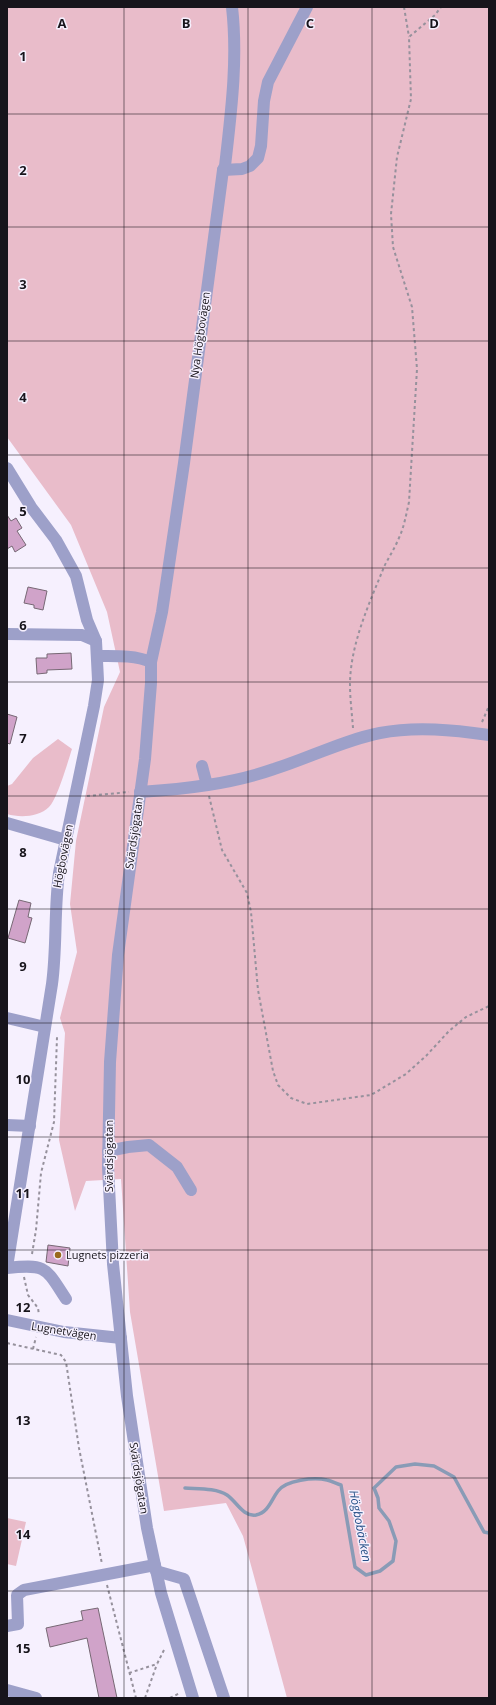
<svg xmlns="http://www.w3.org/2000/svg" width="496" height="1705" font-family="'Open Sans',sans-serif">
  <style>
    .green { fill: #e9bcca }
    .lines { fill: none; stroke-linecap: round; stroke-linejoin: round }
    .stream { stroke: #899bb6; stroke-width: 3.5 }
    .building { fill: #d0a3c9; stroke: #776874 }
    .path { stroke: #96919c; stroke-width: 2; stroke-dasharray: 3 3; stroke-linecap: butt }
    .minor { stroke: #9da0c9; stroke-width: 12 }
    .grid { fill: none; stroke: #17141b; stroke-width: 1; stroke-opacity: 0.55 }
    .poi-dot { fill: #99691b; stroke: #f6f0fe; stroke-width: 1.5 }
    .labels { text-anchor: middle; stroke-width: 3; stroke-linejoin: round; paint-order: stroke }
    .street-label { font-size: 11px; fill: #17141b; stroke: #f6f0fe }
    .poi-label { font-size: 11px; fill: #17141b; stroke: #f6f0fe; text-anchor: start }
    .water-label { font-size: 12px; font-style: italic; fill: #254f86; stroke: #f6f0fe }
    .grid-label { font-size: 13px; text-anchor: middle; font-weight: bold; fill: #17141b; stroke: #f6f0fe; stroke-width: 3; stroke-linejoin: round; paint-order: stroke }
  </style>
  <rect width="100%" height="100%" fill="#f6f0fe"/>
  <!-- green -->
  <g class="green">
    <polygon points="7,7 489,7 489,1698 287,1698 243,1536 226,1503 164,1511 130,1312 121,1179 86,1181 75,1211 59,1140 65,1033 60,1018 77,952 70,904 76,841 104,707 120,672 107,612 71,525 7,437"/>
    <path d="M58,739L72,749C68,761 57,800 49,807C39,817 20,818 7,814V786L12,784L33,758Z"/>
    <polygon points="7,1518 26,1522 16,1566 7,1564"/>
  </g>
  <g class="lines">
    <!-- stream -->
    <path class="stream" d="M185,1488C198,1489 216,1488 227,1495C237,1502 243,1517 256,1515C269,1512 271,1500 278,1491C286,1480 314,1477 327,1480C332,1481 337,1484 341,1485L355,1567L366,1575L380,1571L393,1561L396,1541L389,1521L379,1508L378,1498L374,1488L396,1467L415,1464L434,1466L454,1477L484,1532L489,1533"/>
  </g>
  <!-- building -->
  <g class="building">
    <polygon points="7,515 11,521 16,518 22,528 17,531 26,545 15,552 12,546 7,549"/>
    <polygon points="28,587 47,591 43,610 34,608 34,605 24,603"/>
    <polygon points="71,653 72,669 47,670 47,673 37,674 36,658 47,658 47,654"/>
    <polygon points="7,714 17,717 10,744 7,743"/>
    <polygon points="19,900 31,903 28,917 32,918 25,943 8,938"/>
    <polygon points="48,1245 70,1248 68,1266 46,1262"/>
    <polygon points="98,1608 117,1698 99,1698 87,1638 50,1647 46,1628 83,1620 81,1611"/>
  </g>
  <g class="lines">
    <!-- path -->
    <g class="path">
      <polyline points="404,7 409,37"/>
      <polyline points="482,722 489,706"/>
      <path d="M353,728C352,714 350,699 350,685C350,645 369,604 384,567C388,558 394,550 398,540C404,528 406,515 409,502L417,369L412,307L393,247L391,214L397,157L411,99L409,37L435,15L441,7"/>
      <polyline points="87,796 129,792"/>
      <polyline points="209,796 222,850 247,893 251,912 258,990 273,1071 278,1085 291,1098 307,1104 371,1095 406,1074 426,1056 449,1031 466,1017 489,1006"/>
      <polyline points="32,1254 36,1230 41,1173 54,1122 57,1037"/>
      <polyline points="24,1277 28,1295 38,1308 39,1315"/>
      <polyline points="7,1343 61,1355 66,1362 79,1448 102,1564"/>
      <polyline points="33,1349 36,1337"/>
      <polyline points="107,1585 136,1698"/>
      <polyline points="129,1673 157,1664 165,1648"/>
      <polyline points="145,1698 157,1664"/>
      <polyline points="170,1698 180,1693"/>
    </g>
    <!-- minor -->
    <g class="minor">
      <polyline points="223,170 242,169 250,166 258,158 261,146 264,101 268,82 307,7"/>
      <path d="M7,468L31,507L56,540L76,576L87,620L96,641L98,680L94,706L59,873C54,910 57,947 52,984L7,1267"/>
      <polyline points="7,634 82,635 96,641"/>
      <path d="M98,656C115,656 135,655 151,662"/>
      <polyline points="202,766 207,785"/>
      <path d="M140,792C185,789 231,784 274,769C309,758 344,740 380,733C416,726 454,730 489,735"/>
      <polyline points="7,823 66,840"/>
      <polyline points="7,1018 45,1027"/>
      <polyline points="7,1125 30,1126"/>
      <polyline points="108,1151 128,1147 149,1145 177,1167 191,1190"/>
      <path d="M7,1268C47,1264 45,1267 66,1299"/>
      <polyline points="7,1320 64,1332 121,1338"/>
      <polyline points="156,1571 184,1579 224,1698"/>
      <polyline points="7,1626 18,1624 17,1595 24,1590 155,1565"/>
      <polyline points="7,1690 36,1698"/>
      <path d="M193,1698L161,1593L147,1528L127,1396L113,1264L108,1167L110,1062L118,955L145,759L151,683V662L162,612L184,463L223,170L225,166C231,113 238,60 232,7"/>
    </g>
  </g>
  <!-- grid -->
  <path class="grid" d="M124,7V1698M248,7V1698M372,7V1698M7,114H489M7,227H489M7,341H489M7,455H489M7,568H489M7,682H489M7,796H489M7,909H489M7,1023H489M7,1137H489M7,1250H489M7,1364H489M7,1478H489M7,1591H489"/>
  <!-- markers -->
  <circle class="poi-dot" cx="58" cy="1255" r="4"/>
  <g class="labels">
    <!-- street labels -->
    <g class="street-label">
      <text transform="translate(200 335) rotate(-82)" y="4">Nya Högbovägen</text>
      <text transform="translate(134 833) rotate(-82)" y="4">Svärdsjögatan</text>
      <text transform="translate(63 856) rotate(-79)" y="4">Högbovägen</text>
      <text transform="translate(109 1156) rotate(-90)" y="4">Svärdsjögatan</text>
      <text transform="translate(64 1331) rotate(9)" y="4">Lugnetvägen</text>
      <text transform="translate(139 1478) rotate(81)" y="4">Svärdsjögatan</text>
    </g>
    <!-- poi labels -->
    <g class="poi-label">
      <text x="66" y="1259">Lugnets pizzeria</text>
    </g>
    <!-- water labels -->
    <g class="water-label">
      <text transform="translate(360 1526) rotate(79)" y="4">Högbobäcken</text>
    </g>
  </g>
  <g class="grid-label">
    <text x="62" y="28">A</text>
    <text x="186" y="28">B</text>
    <text x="310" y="28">C</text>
    <text x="434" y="28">D</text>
    <text x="23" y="61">1</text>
    <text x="23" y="175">2</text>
    <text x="23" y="289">3</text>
    <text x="23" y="402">4</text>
    <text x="23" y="516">5</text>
    <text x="23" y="630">6</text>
    <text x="23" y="743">7</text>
    <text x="23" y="857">8</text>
    <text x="23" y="971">9</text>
    <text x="23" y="1084">10</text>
    <text x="23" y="1198">11</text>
    <text x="23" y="1312">12</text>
    <text x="23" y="1425">13</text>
    <text x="23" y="1539">14</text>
    <text x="23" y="1653">15</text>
  </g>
  <!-- border -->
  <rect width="496" height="1705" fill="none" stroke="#17141b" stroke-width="16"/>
</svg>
